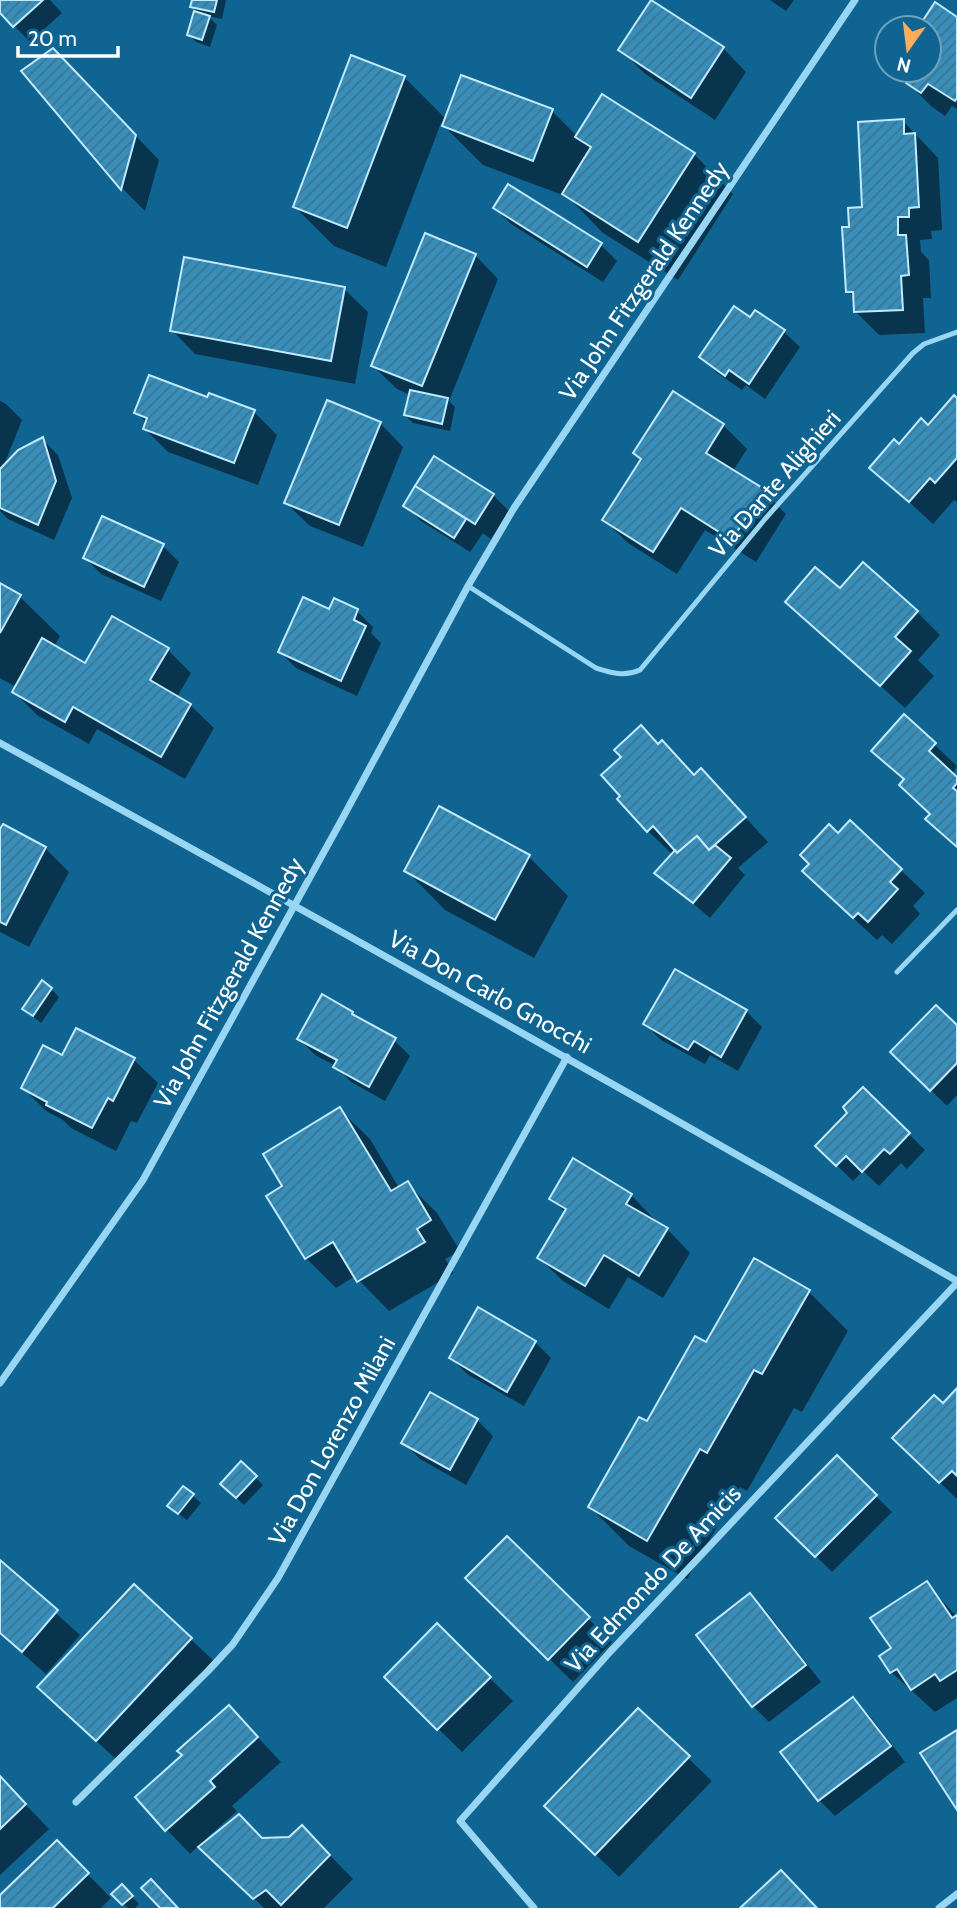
<svg xmlns="http://www.w3.org/2000/svg" width="957" height="1908" font-family="Cabin,sans-serif">
  <style>
    .shadow { fill: #0007 }
    .building { fill: url(#building-hatch); stroke: #c1eafe; stroke-width: 2 }
    .lines { fill: none; stroke-linecap: round; stroke-linejoin: round }
    .lane { stroke: #99d6f4; stroke-width: 5 }
    .street { stroke: #99d6f4; stroke-width: 7 }
    .labels { text-anchor: middle; stroke-width: 6; stroke-linejoin: round; paint-order: stroke }
    .street-label { font-size: 24px; fill: #fff; stroke: #0f6491 }
  </style>
  <defs>
    <pattern id="building-hatch" width="6" height="6" patternUnits="userSpaceOnUse" patternTransform="scale(1.75)"><rect width="6" height="6" fill="#378eba"/><path d="M-1 1l2-2M0 6l6-6M5 7l2-2" fill="none" stroke="#3f748e"/></pattern>
  </defs>
  <rect width="100%" height="100%" fill="#0f6491"/>
  <!-- shadow -->
  <g class="shadow">
    <polygon points="0,0 50,0 62,13 30,42 0,11"/>
    <polygon points="193,0 226,0 222,19 208,16 217,25 210,47 196,42 189,35 196,11 192,6"/>
    <polygon points="770,0 794,0 786,11"/>
    <polygon points="957,19 957,109 952,106 945,116 931,106 908,83 912,77 906,70 929,70 929,28 920,28"/>
    <polygon points="723,48 746,72 715,120 644,73 621,50"/>
    <polygon points="24,71 76,74 159,160 145,211 122,188"/>
    <polygon points="404,77 446,119 552,111 577,136 694,154 733,194 678,280 603,233 568,197 483,165 441,123 386,267 334,246 295,207"/>
    <polygon points="903,121 938,158 942,230 931,231 932,239 920,240 921,252 929,260 931,298 923,298 925,333 879,335 856,312 855,298 848,291 851,229 864,208"/>
    <polygon points="495,208 601,245 617,261 603,282 511,224"/>
    <polygon points="475,255 498,279 449,401 455,407 450,431 413,423 405,415 410,395 397,389 373,366"/>
    <polygon points="344,289 368,312 355,384 195,354 172,330"/>
    <polygon points="756,312 784,332 800,347 765,399 746,385 742,390 717,373 701,357 751,320"/>
    <polygon points="673,394 723,425 747,449 733,471 763,491 786,514 756,562 705,530 677,574 628,543 604,520 642,460 635,453"/>
    <polygon points="208,399 254,412 277,435 258,485 168,452 145,429 147,423 136,412"/>
    <polygon points="957,400 957,502 954,500 933,524 871,467 928,427"/>
    <polygon points="0,401 6,404 22,420 2,470 42,439 58,455 72,498 54,540 8,519 0,511"/>
    <polygon points="380,423 403,447 363,547 310,526 286,503"/>
    <polygon points="435,458 493,495 509,511 491,539 483,533 470,552 421,521 405,505"/>
    <polygon points="163,546 179,562 161,601 101,574 85,558"/>
    <polygon points="0,585 20,597 60,636 54,647 86,665 168,650 191,673 177,697 190,705 214,728 185,779 97,729 89,744 37,715 14,692 16,687 0,678"/>
    <polygon points="840,591 917,612 940,635 918,660 934,676 905,708 787,602"/>
    <polygon points="335,600 357,611 373,627 371,633 381,643 357,696 296,668 280,652 330,611"/>
    <polygon points="904,716 957,766 952,775 957,779 957,848 928,819 931,815 905,781 873,751"/>
    <polygon points="662,742 695,776 724,794 768,842 738,868 745,875 710,918 657,873 673,855 648,831 623,796 623,757"/>
    <polygon points="851,823 925,893 913,906 920,914 892,944 882,935 877,940 828,895 812,864"/>
    <polygon points="0,833 45,848 69,872 29,947 0,932"/>
    <polygon points="529,857 568,896 534,958 445,910 406,870"/>
    <polygon points="51,989 59,997 41,1023 24,1009"/>
    <polygon points="746,1011 762,1027 738,1071 710,1055 705,1064 661,1040 645,1024"/>
    <polygon points="352,1013 359,1020 394,1040 410,1056 385,1101 351,1082 336,1066 315,1055 299,1039"/>
    <polygon points="957,1027 957,1095 947,1106 892,1052"/>
    <polygon points="77,1031 134,1060 158,1083 137,1123 131,1121 116,1151 71,1128 63,1120 46,1111 23,1088 63,1057"/>
    <polygon points="863,1089 925,1150 907,1169 901,1163 879,1186 863,1171 853,1181 817,1146 850,1113"/>
    <polygon points="340,1110 370,1139 399,1188 407,1183 437,1213 460,1251 445,1259 454,1273 389,1311 355,1276 336,1288 306,1258 284,1186"/>
    <polygon points="631,1195 654,1219 653,1221 667,1229 690,1253 663,1298 628,1277 609,1309 563,1281 539,1258 566,1213 551,1198"/>
    <polygon points="754,1261 809,1292 848,1331 802,1412 794,1408 747,1491 740,1487 687,1579 629,1546 590,1507 706,1344"/>
    <polygon points="535,1342 551,1358 524,1406 467,1374 451,1358"/>
    <polygon points="957,1390 957,1499 918,1461 943,1405"/>
    <polygon points="477,1420 493,1436 466,1485 420,1459 404,1443"/>
    <polygon points="837,1458 892,1512 832,1572 778,1518"/>
    <polygon points="241,1464 263,1485 244,1505 222,1484"/>
    <polygon points="183,1488 201,1503 187,1520 177,1513"/>
    <polygon points="507,1539 612,1642 573,1682 467,1578"/>
    <polygon points="0,1563 80,1635 46,1674 0,1634"/>
    <polygon points="926,1583 957,1617 957,1698 935,1712 891,1672 893,1649"/>
    <polygon points="134,1586 215,1662 120,1763 63,1710"/>
    <polygon points="750,1595 766,1611 821,1682 769,1722 753,1706 698,1635"/>
    <polygon points="437,1626 513,1701 462,1752 386,1677"/>
    <polygon points="853,1699 869,1715 905,1762 835,1816 819,1800"/>
    <polygon points="252,1731 281,1762 232,1806 237,1811 207,1838 209,1840 326,1851 353,1879 324,1908 264,1908 199,1845 190,1854 137,1798"/>
    <polygon points="688,1758 712,1781 619,1877 569,1829"/>
    <polygon points="0,1778 49,1829 0,1875"/>
    <polygon points="57,1843 111,1898 101,1908 0,1908 0,1898"/>
    <polygon points="122,1886 139,1904 135,1908 128,1908 114,1894"/>
  </g>
  <!-- building -->
  <g class="building">
    <polygon points="0,0 43,0 13,27 0,13"/>
    <polygon points="192,0 217,0 214,12 190,7"/>
    <polygon points="651,0 724,47 691,98 618,50"/>
    <polygon points="935,2 957,17 957,98 955,101 928,84 921,93 906,83 912,73 907,70 929,70 929,28 918,28"/>
    <polygon points="194,11 210,16 202,40 187,35"/>
    <polygon points="53,48 136,135 121,190 21,71"/>
    <polygon points="351,55 405,76 347,228 293,207"/>
    <polygon points="461,75 553,109 533,161 442,126"/>
    <polygon points="602,94 695,153 638,242 562,194 591,147 575,137"/>
    <polygon points="904,119 904,134 915,133 919,207 909,208 909,217 898,217 898,235 906,235 909,275 901,276 903,310 854,312 853,292 846,292 842,227 849,227 848,208 862,207 858,122"/>
    <polygon points="508,184 602,243 587,267 493,208"/>
    <polygon points="425,233 476,254 422,386 371,366"/>
    <polygon points="184,257 345,287 331,361 170,331"/>
    <polygon points="734,306 750,317 755,310 785,330 749,384 729,370 725,376 699,357"/>
    <polygon points="149,375 207,397 209,393 255,410 234,463 143,429 147,418 134,413"/>
    <polygon points="410,390 448,398 442,424 404,415"/>
    <polygon points="673,391 724,424 706,453 764,489 732,540 681,508 653,552 602,520 641,459 633,453"/>
    <polygon points="954,395 957,398 957,458 935,483 930,478 909,502 869,468 894,439 899,444 921,418 928,425"/>
    <polygon points="327,400 381,422 339,525 284,503"/>
    <polygon points="43,437 56,481 38,525 0,508 0,469 18,450"/>
    <polygon points="434,456 494,494 475,524 415,486"/>
    <polygon points="415,486 466,519 454,538 403,506"/>
    <polygon points="102,516 164,544 144,587 83,558"/>
    <polygon points="863,562 918,611 895,637 911,651 880,686 785,602 815,567 840,588"/>
    <polygon points="0,583 21,595 0,633"/>
    <polygon points="303,597 329,609 334,598 358,609 354,620 366,626 341,681 278,652"/>
    <polygon points="112,616 169,648 150,680 191,704 161,757 73,707 65,722 12,692 42,638 85,663"/>
    <polygon points="904,714 936,743 929,751 957,777 957,783 953,788 957,791 957,847 925,819 930,814 899,785 904,779 871,751"/>
    <polygon points="641,725 658,744 662,740 694,775 701,768 746,817 709,850 697,836 677,853 653,826 647,832 617,799 620,796 601,775 621,757 614,750"/>
    <polygon points="439,806 530,855 495,920 404,871"/>
    <polygon points="850,820 902,869 890,882 898,889 868,922 858,913 853,918 802,871 809,864 800,855 829,824 838,833"/>
    <polygon points="3,824 46,847 6,925 0,922 0,829"/>
    <polygon points="697,836 709,850 715,845 731,858 693,903 654,873 675,850 677,853"/>
    <polygon points="675,969 747,1010 721,1057 694,1041 688,1050 643,1024"/>
    <polygon points="42,980 52,988 33,1016 22,1009"/>
    <polygon points="322,994 353,1012 352,1014 396,1038 369,1087 333,1067 337,1060 297,1039"/>
    <polygon points="936,1005 957,1025 957,1063 930,1091 890,1052"/>
    <polygon points="76,1028 135,1058 113,1101 108,1098 92,1128 46,1105 47,1102 21,1088 43,1045 62,1055"/>
    <polygon points="863,1087 910,1133 890,1154 884,1149 862,1172 846,1156 836,1166 815,1146 847,1113 843,1107"/>
    <polygon points="340,1107 391,1191 408,1181 431,1220 417,1229 425,1242 357,1282 333,1242 305,1259 266,1196 282,1186 263,1154"/>
    <polygon points="573,1158 632,1194 626,1204 668,1228 639,1276 604,1255 585,1286 537,1258 566,1209 549,1199"/>
    <polygon points="754,1258 810,1290 762,1374 754,1370 707,1453 700,1449 647,1541 588,1507 639,1417 647,1421 695,1336 706,1342"/>
    <polygon points="478,1307 536,1341 507,1392 449,1358"/>
    <polygon points="957,1388 957,1476 952,1471 939,1483 892,1438 934,1395 943,1403"/>
    <polygon points="430,1392 478,1419 450,1470 401,1443"/>
    <polygon points="837,1455 877,1495 815,1557 775,1518"/>
    <polygon points="241,1461 257,1476 236,1498 220,1484"/>
    <polygon points="183,1486 194,1494 178,1514 167,1506"/>
    <polygon points="507,1536 590,1617 548,1660 465,1578"/>
    <polygon points="0,1560 58,1610 22,1652 0,1633"/>
    <polygon points="927,1581 952,1618 957,1615 957,1670 940,1681 935,1674 911,1690 897,1669 890,1673 879,1656 891,1648 870,1618"/>
    <polygon points="134,1584 192,1638 96,1741 37,1687"/>
    <polygon points="750,1593 806,1665 752,1707 696,1635"/>
    <polygon points="437,1623 491,1677 437,1730 384,1677"/>
    <polygon points="853,1697 891,1746 818,1801 780,1752"/>
    <polygon points="229,1705 258,1737 210,1781 215,1787 165,1831 135,1797 182,1755 177,1751"/>
    <polygon points="638,1708 690,1756 595,1855 544,1806"/>
    <polygon points="957,1730 957,1810 920,1753"/>
    <polygon points="0,1776 26,1804 0,1829"/>
    <polygon points="239,1814 262,1838 289,1837 302,1825 330,1855 281,1905 266,1890 253,1899 198,1847"/>
    <polygon points="57,1840 89,1873 53,1908 0,1908 0,1895"/>
    <polygon points="781,1870 817,1908 740,1908"/>
    <polygon points="151,1879 178,1908 160,1908 141,1888"/>
    <polygon points="122,1884 133,1896 122,1905 111,1894"/>
  </g>
  <g class="lines">
    <!-- lane -->
    <g class="lane">
      <path d="M468,586L596,668C612,673 624,677 640,670L765,519L913,353L924,344L957,332"/>
      <polyline points="897,972 957,910"/>
    </g>
    <!-- street -->
    <g class="street">
      <path d="M0,743C321,919 640,1098 957,1281"/>
      <polyline points="0,1383 143,1180 341,821 468,586 514,508 855,0"/>
      <polyline points="76,1802 208,1671 233,1644 278,1578 567,1057"/>
      <polyline points="534,1908 460,1821 609,1653 957,1283"/>
      <polyline points="939,1908 957,1894"/>
    </g>
  </g>
  <g class="labels">
    <!-- street labels -->
    <g class="street-label">
      <text transform="translate(644 281) rotate(-56)" y="8">Via John Fitzgerald Kennedy</text>
      <text transform="translate(775 484) rotate(-49)" y="8">Via Dante Alighieri</text>
      <text transform="translate(229 983) rotate(-61)" y="8">Via John Fitzgerald Kennedy</text>
      <text transform="translate(490 992) rotate(29)" y="8">Via Don Carlo Gnocchi</text>
      <text transform="translate(332 1441) rotate(-61)" y="8">Via Don Lorenzo Milani</text>
      <text transform="translate(653 1579) rotate(-47)" y="8">Via Edmondo De Amicis</text>
    </g>
  </g>
  <!-- north arrow -->
  <g transform="translate(908 49) rotate(194)"><circle r="33" fill="#0f6491" stroke="#6fa2bd" stroke-width="2"/>
  <path d="M0-5L12 26L0 18L-12 26Z" fill="#ffad5c"/>
  <text y="-10" font-size="19" font-weight="bold" text-anchor="middle" fill="#ffffff">N</text>
  </g>
  <!-- scale -->
  <path d="M18 46v10h100v-10" fill="none" stroke="#ffffff" stroke-width="3.5"/>
  <text x="28" y="46" font-size="21" fill="#ffffff" stroke="#0f6491" stroke-width="5" paint-order="stroke">20 m</text>
</svg>
